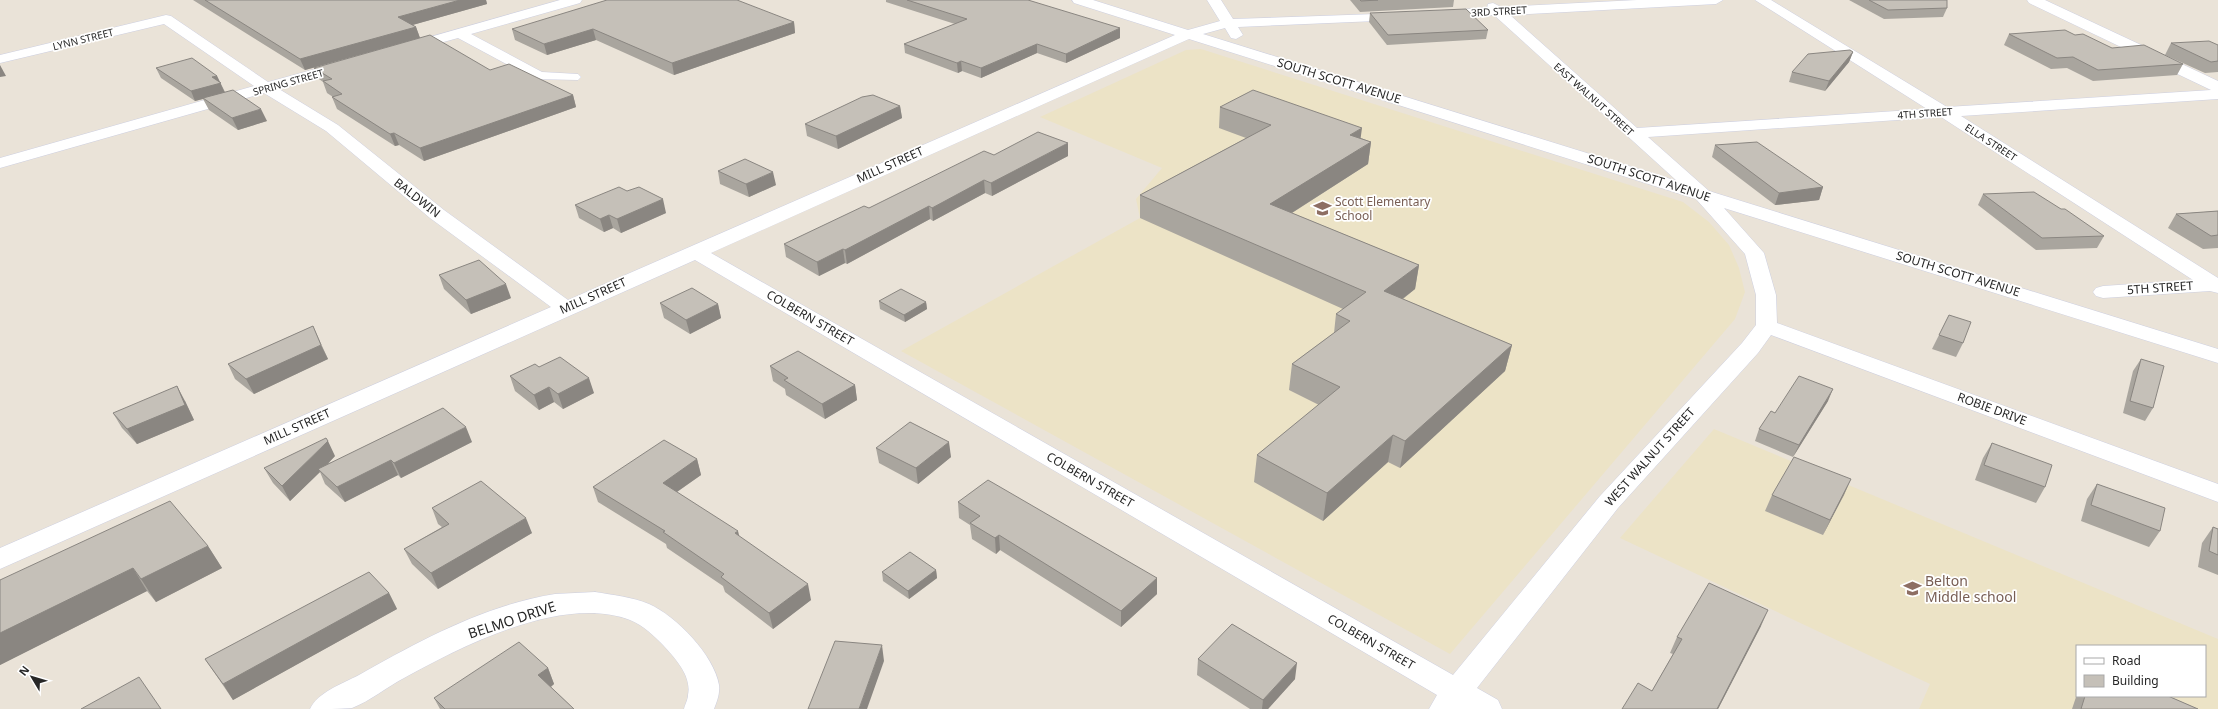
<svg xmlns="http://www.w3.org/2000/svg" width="2218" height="709" font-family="'Noto Sans',sans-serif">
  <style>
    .education { fill: #ece3c6; fill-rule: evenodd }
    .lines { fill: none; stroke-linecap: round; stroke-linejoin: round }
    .minor-casing { stroke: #cdcfe0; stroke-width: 1 }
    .minor { fill: #fff; fill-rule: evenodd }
    .wall { fill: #a9a59e }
    .shaded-wall { fill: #8a8681 }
    .building { fill: #c5c0b8; stroke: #8a8681 }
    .labels { text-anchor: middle; stroke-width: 3.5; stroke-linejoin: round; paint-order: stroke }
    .far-street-label { font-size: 10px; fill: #272727; stroke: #fff }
    .street-label { font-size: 12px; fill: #272727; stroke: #fff }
    .education-label { font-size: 12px; fill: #785e54; stroke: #fff; text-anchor: start }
    .near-education-label { font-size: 14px; fill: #785e54; stroke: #fff; text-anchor: start }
    .near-street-label { font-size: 14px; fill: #272727; stroke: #fff }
  </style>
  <rect width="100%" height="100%" fill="#eae3d8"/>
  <!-- education -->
  <g class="education">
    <polygon points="1201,49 1683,202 1709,222 1729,245 1739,268 1745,292 1735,319 1450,654 901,351 1140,218 1136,199 1162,168 1040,117 1186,50"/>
    <path d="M1714,429L2218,639V709H1919L1930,684L1620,538ZM2077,646H2205V696H2077Z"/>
  </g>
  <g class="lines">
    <defs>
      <g id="minor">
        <polygon points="560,0 582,0 580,3 471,34 542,72 578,74 581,77 578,80 534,79 458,38 407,52 400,48 402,45"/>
        <path d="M1072,0H1093L1188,30L1220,21L1207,0H1221L1233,19L1404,13L1406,16L1399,20L1238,27L1243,35L1236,39L1231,38L1225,28L1203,34L1677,181L1494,15L1441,18L1436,17L1434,14L1436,11L1487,8L1488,4L1493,3L1501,7L1637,0H1723L1716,4L1510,15L1637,128L1927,109L1755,0H1771L1947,107L2211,90L2029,3L2027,0H2045L2218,81V99L1961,116L2218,278V293L2210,291L2103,298L2096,296L2093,292L2096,288L2103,286L2193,280L1941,117L1648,137L1709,191L2218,349V363L1724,208L1764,253L1776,295L1777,323L2218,484V502L1771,335L1758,353L1618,508L1477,688L1498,700L1502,709H1429L1437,695L695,260L0,569V548L551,307L430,218L326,131L264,93L0,168V158L254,86L164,24L0,63V55L166,15L171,16L268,82L345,61L350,62L352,65L350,68L279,89L338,125L444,210L568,300L1175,35L1074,3ZM1189,39L1696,199L1745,254L1756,295V325L1742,343L1600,496L1453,675L711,253Z"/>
        <path d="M595,592C613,595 632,597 649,604C676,616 714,655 719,685C720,694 717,701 714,709H684C685,704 688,700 688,695C692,676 675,658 663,645C654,636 643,625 630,620C563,594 462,646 404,678C387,687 370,701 352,708C343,709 320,709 310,709C318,692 342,684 359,675C419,641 485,605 555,594C568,593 582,593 595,592Z"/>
      </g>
    </defs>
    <!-- minor casing -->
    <use href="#minor" class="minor-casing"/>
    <!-- minor -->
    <use href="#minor" class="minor"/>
  </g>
  <!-- wall -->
  <g class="wall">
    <polygon points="193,0 486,0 487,4 412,25 416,27 420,38 305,70"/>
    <polygon points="886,0 1028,0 1120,38 1066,63 1037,53 981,78 962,71 958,73 905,53 904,44 955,24 886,2"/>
    <polygon points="1350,0 1454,0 1453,7 1360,12"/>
    <polygon points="1849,0 1947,0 1947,8 1943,17 1884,19"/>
    <polygon points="1370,13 1488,30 1486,39 1387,45 1369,22"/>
    <polygon points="794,22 795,33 674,75 596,40 547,55 515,40 512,29"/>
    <polygon points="2009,34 2075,35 2112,48 2183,64 2177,75 2093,81 2067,68 2051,69 2004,45"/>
    <polygon points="2171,43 2218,45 2218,72 2205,73 2165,55"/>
    <polygon points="1853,52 1849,62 1825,91 1789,82 1792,72"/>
    <polygon points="156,68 217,76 225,92 267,121 238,130 209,110 203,99 195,101 161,78"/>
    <polygon points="314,68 490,70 573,95 576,107 424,161 399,145 395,146 337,109 332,97 333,97 327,93 323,82 319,79"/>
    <polygon points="900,106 902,118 838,149 807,136 805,124"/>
    <polygon points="1220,107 1361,138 1371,142 1368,164 1292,213 1419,265 1415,289 1403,299 1512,345 1505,371 1400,468 1388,462 1323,521 1254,482 1257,455 1319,405 1289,390 1292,364 1334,333 1336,314 1343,309 1140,218 1140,195 1246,138 1219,128"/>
    <polygon points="1715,145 1823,187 1819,200 1775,205 1712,157"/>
    <polygon points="994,155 1068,156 992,196 985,193 933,221 930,219 847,264 845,263 819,276 786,257 784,244"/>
    <polygon points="718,171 776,185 749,197 720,184"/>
    <polygon points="1983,194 2104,236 2097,248 2036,250 1978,205"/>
    <polygon points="575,205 666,213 621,233 613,228 604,232 579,218"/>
    <polygon points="2218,211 2218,248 2203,249 2168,228 2176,214"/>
    <polygon points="439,275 511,298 471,314 444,289"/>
    <polygon points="879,301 926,302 927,309 905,322 880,309"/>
    <polygon points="660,303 718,304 721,318 690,334 664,318"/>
    <polygon points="1949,315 1963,343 1956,357 1932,349"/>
    <polygon points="313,326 328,359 254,394 235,379 228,364"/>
    <polygon points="2141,359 2153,408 2145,421 2123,413 2133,371"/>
    <polygon points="770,366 855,385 857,400 825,419 786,395 785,389 773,381"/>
    <polygon points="539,367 594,393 563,409 554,402 539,410 515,391 510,376"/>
    <polygon points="185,401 194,420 137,444 122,428 113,413"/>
    <polygon points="1828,401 1793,457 1755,441 1759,429 1775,413"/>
    <polygon points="472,442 401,478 398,475 345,502 325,484 320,472 290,501 273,483 264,468 335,456 328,463"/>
    <polygon points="1992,443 2045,487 2036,503 1975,480 1983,458"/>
    <polygon points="876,448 951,457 918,484 879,463"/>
    <polygon points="697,459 701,475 677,492 740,537 811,600 773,629 725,592 723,586 667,548 666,544 598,502 593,487"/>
    <polygon points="1851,479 1823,535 1765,511 1772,495"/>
    <polygon points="2097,484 2160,531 2149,547 2081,521 2087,499"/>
    <polygon points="958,502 1157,578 1157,594 1121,627 1000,550 996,554 972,539 970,525 959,518"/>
    <polygon points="432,508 532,533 438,589 412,564 404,549 442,527 438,524"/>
    <polygon points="2213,527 2218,529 2218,575 2198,567 2202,543"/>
    <polygon points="208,546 222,568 156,602 147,591 0,665 0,580"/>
    <polygon points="936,570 937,578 909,599 883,581 882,572"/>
    <polygon points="389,593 397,609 233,700 216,675 205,659"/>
    <polygon points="1761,626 1718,709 1622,709 1652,691 1673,654 1670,653 1677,637"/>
    <polygon points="1198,659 1295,679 1268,709 1250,709 1197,675"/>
    <polygon points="548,668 554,684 551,687 574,709 440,709 434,698"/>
    <polygon points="2077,694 2077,696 2168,696 2198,709 2072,709"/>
  </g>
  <!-- shaded-wall -->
  <g class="shaded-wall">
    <polygon points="460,0 486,0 487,4 402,28 398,17"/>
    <polygon points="794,22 795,33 674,75 672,63"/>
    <polygon points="416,27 420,38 305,70 300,59"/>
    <polygon points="1120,28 1120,38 1066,63 1066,54"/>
    <polygon points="593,29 596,40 547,55 544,44"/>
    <polygon points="1037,44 1037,53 981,78 981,68"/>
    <polygon points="1853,52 1849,62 1825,91 1829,81"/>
    <polygon points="961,61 962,71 958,73 957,63"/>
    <polygon points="0,65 6,76 0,77"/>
    <polygon points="217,76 225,93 195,101 191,91 212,77"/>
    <polygon points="573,95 576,107 424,161 420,148"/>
    <polygon points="900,106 902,118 838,149 836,136"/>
    <polygon points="261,109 267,121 238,130 232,118"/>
    <polygon points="1362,128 1359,150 1371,142 1368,164 1268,228 1270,204 1350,135"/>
    <polygon points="394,133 399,145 395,146 390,134"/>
    <polygon points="1068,143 1068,156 992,196 991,183"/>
    <polygon points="773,172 776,185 749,197 746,184"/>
    <polygon points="984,180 985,193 933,221 932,208"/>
    <polygon points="1823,187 1819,200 1775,205 1779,193"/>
    <polygon points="663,199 666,213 621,233 617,219"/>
    <polygon points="929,206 930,219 847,264 845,250"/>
    <polygon points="609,215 613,228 604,232 600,219"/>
    <polygon points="843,249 845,263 819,276 817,262"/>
    <polygon points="1419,265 1415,289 1380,316 1384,291"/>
    <polygon points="506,284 511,298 471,314 466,300"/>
    <polygon points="926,302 927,309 905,322 904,315"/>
    <polygon points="718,304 721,318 690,334 686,320"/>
    <polygon points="321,345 328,359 254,394 246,379"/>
    <polygon points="1512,345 1505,371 1400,468 1405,441"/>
    <polygon points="589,378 594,393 563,409 558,394"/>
    <polygon points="855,385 857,400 825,419 822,404"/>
    <polygon points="177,386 185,401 194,420 137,444 127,429"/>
    <polygon points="549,387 554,402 539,410 534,395"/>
    <polygon points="1833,389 1828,401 1793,457 1799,445"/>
    <polygon points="466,427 472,442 401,478 394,463"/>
    <polygon points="1393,435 1388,462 1323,521 1327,493"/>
    <polygon points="328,441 335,456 321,471 318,469 320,472 290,501 282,486"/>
    <polygon points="949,442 951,457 918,484 916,468"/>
    <polygon points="697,459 701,475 668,498 663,483"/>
    <polygon points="391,460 398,475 345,502 337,487"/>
    <polygon points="1851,479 1844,495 1823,535 1830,520"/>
    <polygon points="526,518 532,533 438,589 431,573"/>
    <polygon points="738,531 742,547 735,533"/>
    <polygon points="999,535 1000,550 996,554 995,538"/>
    <polygon points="208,546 222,568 156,602 141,579"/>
    <polygon points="133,568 147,591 0,665 0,633"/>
    <polygon points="936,570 937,578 909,599 908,591"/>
    <polygon points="1157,578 1157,594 1121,627 1121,611"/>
    <polygon points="808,584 811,600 773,629 769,613"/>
    <polygon points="389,593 397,609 233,700 223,684"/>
    <polygon points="1768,610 1761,626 1718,709 1717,709"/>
    <polygon points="882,645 884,661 867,709 859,709"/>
    <polygon points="1297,663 1295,679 1268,709 1262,709 1263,700"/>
    <polygon points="548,668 554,684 545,691 538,675"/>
  </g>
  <!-- building -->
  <g class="building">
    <polygon points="205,0 460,0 398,17 416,27 300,59"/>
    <polygon points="607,0 737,0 794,22 672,63 593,29 544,44 512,29"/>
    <polygon points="907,0 1028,0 1120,28 1066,54 1037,44 981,68 961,61 957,63 904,44 967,19"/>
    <polygon points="1360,0 1378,0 1361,1"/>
    <polygon points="1869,0 1947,0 1947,8 1888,10"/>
    <polygon points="1466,9 1488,30 1388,35 1370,13"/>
    <polygon points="2065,30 2075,35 2083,34 2112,48 2144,45 2183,64 2098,70 2073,57 2057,58 2009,34"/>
    <polygon points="430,35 490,70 509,64 573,95 420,148 394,133 390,134 332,97 342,94 323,81 332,79 314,68"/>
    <polygon points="2209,41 2218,45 2218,61 2211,62 2171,43"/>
    <polygon points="1850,50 1853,52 1829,81 1792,72 1808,54"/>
    <polygon points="192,58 217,76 212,77 221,83 191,91 156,68"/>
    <polygon points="233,90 261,109 232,118 203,98"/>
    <polygon points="1253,90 1362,128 1350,135 1371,142 1270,204 1419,265 1384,291 1512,345 1405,441 1393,435 1327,493 1257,455 1340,387 1292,364 1350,321 1336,314 1366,292 1140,195 1271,125 1220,107"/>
    <polygon points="873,95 900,106 836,136 805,124 862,97"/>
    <polygon points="1038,132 1068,143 991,183 984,180 932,208 929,206 845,250 843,249 817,262 784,244 864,206 869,208 984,151 994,155"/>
    <polygon points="1757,142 1823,187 1779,193 1715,145"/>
    <polygon points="745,159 773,172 746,184 718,171"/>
    <polygon points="619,187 627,191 639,187 663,199 617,219 609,215 600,219 575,205"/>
    <polygon points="2034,192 2061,209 2065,209 2104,236 2042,238 1983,194"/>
    <polygon points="2218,211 2218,235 2211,236 2176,214"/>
    <polygon points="479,260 506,284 466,300 439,275"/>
    <polygon points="692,288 718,304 686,320 660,303"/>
    <polygon points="901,289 926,302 904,315 879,301"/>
    <polygon points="1949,315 1971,322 1963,343 1939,335"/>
    <polygon points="313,326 321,345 246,379 228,364"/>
    <polygon points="798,351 855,385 822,404 784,380 788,378 770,366"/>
    <polygon points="560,357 589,378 558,394 549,387 534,395 510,376 535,364 539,367"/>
    <polygon points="2141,359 2164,366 2153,408 2130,401"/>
    <polygon points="1799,376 1833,389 1799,445 1759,429 1771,411 1775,413"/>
    <polygon points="177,386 185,405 127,429 113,413"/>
    <polygon points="443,408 466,427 394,463 391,460 337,487 318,469"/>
    <polygon points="910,422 949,442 916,468 876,448"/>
    <polygon points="326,438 328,441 282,486 264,468"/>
    <polygon points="664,440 697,459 663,483 738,531 735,533 808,584 769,613 721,577 724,574 663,532 665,531 593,487"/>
    <polygon points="1992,443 2052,465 2045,487 1984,465"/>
    <polygon points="1794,457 1851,479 1830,520 1772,495"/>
    <polygon points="988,480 1157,578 1121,611 999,535 995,538 970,523 980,516 958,502"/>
    <polygon points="481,481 526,518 431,573 404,549 449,524 432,508"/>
    <polygon points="2097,484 2165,508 2160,531 2091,505"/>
    <polygon points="170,501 208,546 141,579 133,568 0,633 0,580"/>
    <polygon points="2213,527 2218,529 2218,555 2209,551"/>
    <polygon points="910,552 936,570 908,591 882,572"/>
    <polygon points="369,572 389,593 223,684 205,659"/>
    <polygon points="1709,583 1768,610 1717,709 1622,709 1638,683 1652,691 1682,639 1677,637"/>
    <polygon points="1232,624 1297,663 1263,700 1198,659"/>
    <polygon points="835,641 882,645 859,709 808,709"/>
    <polygon points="519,642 548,668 538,675 574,709 445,709 434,698"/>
    <polygon points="139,677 161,709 81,709"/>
    <polygon points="2085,696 2168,696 2198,709 2081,709"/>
  </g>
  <!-- icons -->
  <defs>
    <symbol id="school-bare" viewBox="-9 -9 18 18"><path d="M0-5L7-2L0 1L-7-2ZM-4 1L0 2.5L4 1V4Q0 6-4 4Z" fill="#8d6e63" stroke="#fff" stroke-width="2.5" paint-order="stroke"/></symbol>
  </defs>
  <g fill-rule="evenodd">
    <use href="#school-bare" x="1310" y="196" width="25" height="25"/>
    <use href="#school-bare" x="1900" y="576" width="25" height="25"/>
  </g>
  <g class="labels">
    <!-- far-street labels -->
    <g class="far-street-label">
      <text transform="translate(1499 11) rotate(-3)" y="4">3RD STREET</text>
      <text transform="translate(83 39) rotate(-14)" y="4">LYNN STREET</text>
      <text transform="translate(288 82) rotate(-16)" y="4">SPRING STREET</text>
      <text transform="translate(1594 99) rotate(42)" y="4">EAST WALNUT STREET</text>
      <text transform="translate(1925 113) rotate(-4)" y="4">4TH STREET</text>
      <text transform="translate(1991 142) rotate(33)" y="4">ELLA STREET</text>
    </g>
    <!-- street labels -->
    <g class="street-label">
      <text transform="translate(1339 81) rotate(17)" y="4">SOUTH SCOTT AVENUE</text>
      <text transform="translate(890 165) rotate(-24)" y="4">MILL STREET</text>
      <text transform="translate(1649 178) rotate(18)" y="4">SOUTH SCOTT AVENUE</text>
      <text transform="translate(417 198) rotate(38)" y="4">BALDWIN</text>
      <text transform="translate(1958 274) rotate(17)" y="4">SOUTH SCOTT AVENUE</text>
      <text transform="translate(2160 288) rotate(-4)" y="4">5TH STREET</text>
      <text transform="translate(593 296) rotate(-24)" y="4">MILL STREET</text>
      <text transform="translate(810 318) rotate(30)" y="4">COLBERN STREET</text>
      <text transform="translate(1992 409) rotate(20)" y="4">ROBIE DRIVE</text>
      <text transform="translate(297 427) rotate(-24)" y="4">MILL STREET</text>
      <text transform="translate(1650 457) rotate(-48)" y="4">WEST WALNUT STREET</text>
      <text transform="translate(1090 480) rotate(30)" y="4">COLBERN STREET</text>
      <text transform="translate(1371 642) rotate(30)" y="4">COLBERN STREET</text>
    </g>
    <!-- education labels -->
    <g class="education-label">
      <text x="1335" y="206">Scott Elementary<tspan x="1335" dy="14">School</tspan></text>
    </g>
    <!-- near-education labels -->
    <g class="near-education-label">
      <text x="1925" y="586">Belton<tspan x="1925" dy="16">Middle school</tspan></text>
    </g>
    <!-- near-street labels -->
    <g class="near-street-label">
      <text transform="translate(512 620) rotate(-18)" y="5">BELMO DRIVE</text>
    </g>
  </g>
  <!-- legend -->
  <rect x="2076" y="645" width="130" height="52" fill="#ffffff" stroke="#a9a9a9"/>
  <rect x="2084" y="658" width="20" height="6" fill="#ffffff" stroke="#a9a9a9"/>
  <text x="2112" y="665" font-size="12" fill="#272727">Road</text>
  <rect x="2084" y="675" width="20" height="12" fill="#c5c0b8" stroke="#a9a9a9"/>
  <text x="2112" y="685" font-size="12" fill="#272727">Building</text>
  <!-- north arrow -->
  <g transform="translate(32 677) rotate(308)" stroke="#ffffff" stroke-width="3" paint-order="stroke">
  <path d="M0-3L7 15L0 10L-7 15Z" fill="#272727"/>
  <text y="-6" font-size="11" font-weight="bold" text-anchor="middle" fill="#272727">N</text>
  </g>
</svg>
